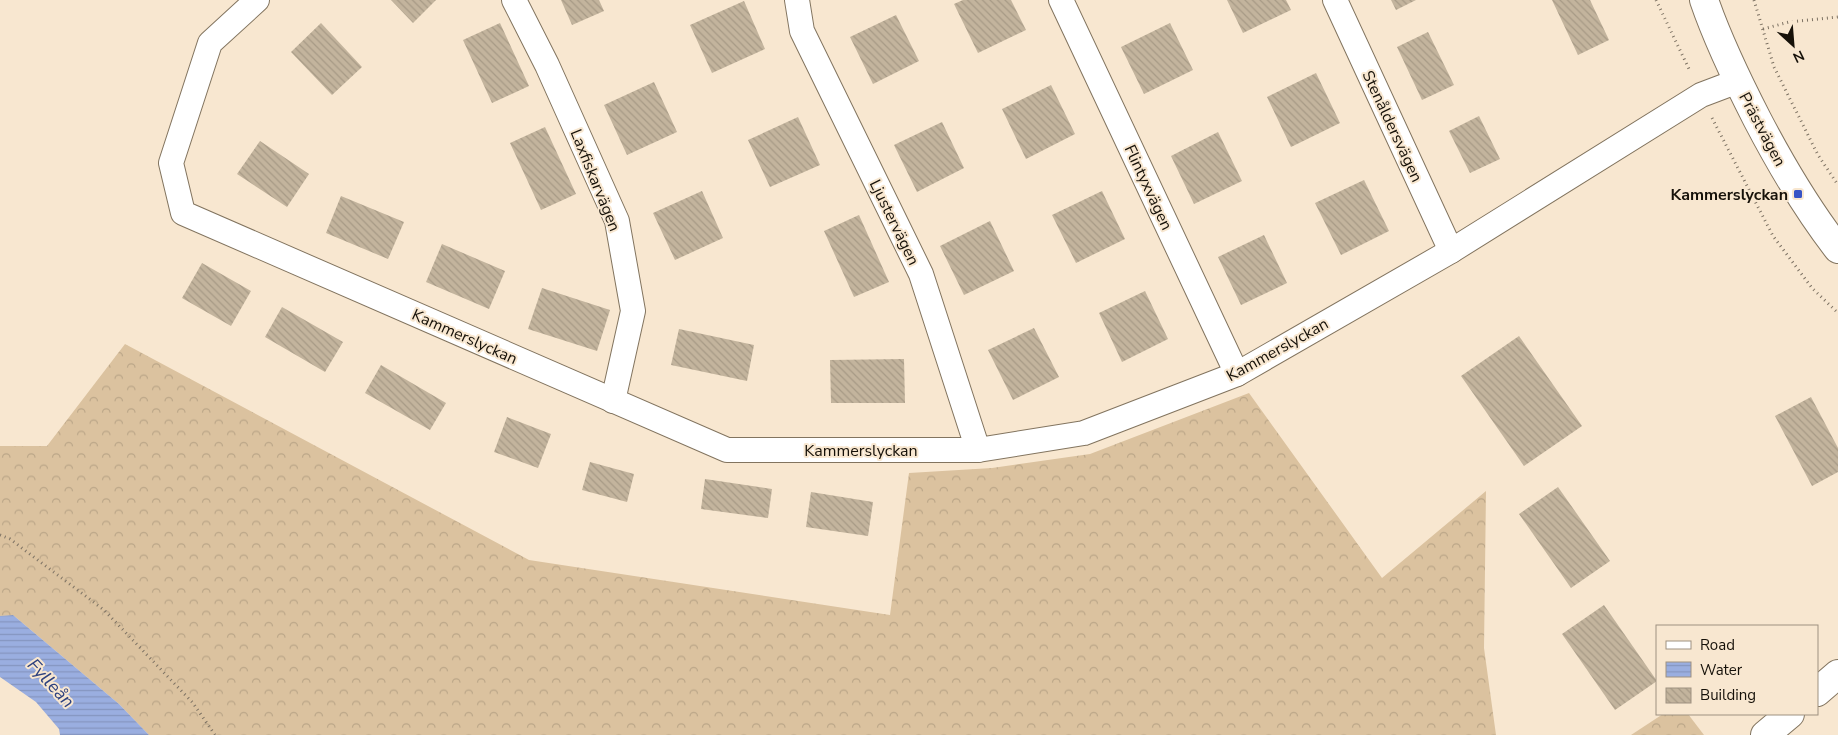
<svg xmlns="http://www.w3.org/2000/svg" width="1838" height="735" font-family="'Nunito Sans',sans-serif">
  <style>
    .forest { fill: url(#forest-crowns) }
    .water { fill: url(#water-rules) }
    .building { fill: url(#building-back-hatch) }
    .lines { fill: none; stroke-linecap: round; stroke-linejoin: round }
    .minor-casing { stroke: #82745f; stroke-width: 26 }
    .tertiary-casing { stroke: #82745f; stroke-width: 30 }
    .path { stroke: #7d7263; stroke-width: 3; stroke-dasharray: 1 4; stroke-linecap: butt }
    .minor { stroke: #fff; stroke-width: 24 }
    .tertiary { stroke: #fff; stroke-width: 28 }
    .poi-dot { fill: #3754c6; stroke: #f8e7d0; stroke-width: 2 }
    .labels { text-anchor: middle; stroke-width: 4; stroke-linejoin: round; paint-order: stroke }
    .street-label { font-size: 16px; fill: #161109; stroke: #f8e7d0 }
    .poi-label { font-size: 16px; font-weight: bold; fill: #161109; stroke: #f8e7d0; text-anchor: end }
    .water-label { font-size: 18px; font-style: italic; fill: #2e427f; stroke: #f8e7d0 }
  </style>
  <defs>
    <pattern id="forest-crowns" width="20" height="18" patternUnits="userSpaceOnUse" patternTransform="scale(1.25)"><rect width="20" height="18" fill="#dbc29f"/><path d="M2 6a3 3 0 1 1 6 0M12 15a3 3 0 1 1 6 0" fill="none" stroke="#bba688"/></pattern>
    <pattern id="water-rules" width="6" height="5" patternUnits="userSpaceOnUse" patternTransform="scale(1.25)"><rect width="6" height="5" fill="#9aaee0"/><path d="M0 2.5h6" fill="none" stroke="#8495bf"/></pattern>
    <pattern id="building-back-hatch" width="6" height="6" patternUnits="userSpaceOnUse" patternTransform="scale(1.25)"><rect width="6" height="6" fill="#c3b49d"/><path d="M-1 5l2 2M0 0l6 6M5-1l2 2" fill="none" stroke="#a79a86"/></pattern>
  </defs>
  <rect width="100%" height="100%" fill="#f8e7d0"/>
  <!-- forest -->
  <g class="forest">
    <polygon points="125,344 529,560 890,615 909,473 992,468 1090,454 1249,393 1382,578 1486,491 1484,648 1496,735 149,735 119,704 13,615 0,616 0,446 47,446"/>
    <polygon points="1663,714 1688,714 1704,735 1631,735"/>
  </g>
  <!-- water -->
  <polygon class="water" points="13,615 119,704 149,735 60,735 59,729 36,702 0,677 0,616"/>
  <!-- building -->
  <g class="building">
    <polygon points="391,0 436,0 413,23"/>
    <polygon points="561,0 599,0 604,11 572,25"/>
    <polygon points="963,0 1011,0 1026,30 978,53 954,4"/>
    <polygon points="1227,0 1286,0 1291,10 1243,33"/>
    <polygon points="1391,0 1416,0 1396,10"/>
    <polygon points="1552,0 1590,0 1609,40 1578,55"/>
    <polygon points="744,1 765,49 712,73 690,25"/>
    <polygon points="896,15 919,61 873,84 850,37"/>
    <polygon points="321,23 362,67 332,95 291,52"/>
    <polygon points="500,23 529,86 492,103 463,40"/>
    <polygon points="1170,23 1193,70 1144,94 1121,47"/>
    <polygon points="1428,32 1454,85 1422,100 1397,47"/>
    <polygon points="1316,73 1340,123 1291,147 1267,97"/>
    <polygon points="654,82 677,132 627,155 604,105"/>
    <polygon points="1051,85 1075,134 1026,159 1002,109"/>
    <polygon points="1479,116 1500,159 1470,173 1449,131"/>
    <polygon points="798,117 820,165 770,187 748,140"/>
    <polygon points="942,122 964,168 917,192 894,145"/>
    <polygon points="545,127 576,194 541,210 510,143"/>
    <polygon points="1218,132 1242,181 1194,204 1171,156"/>
    <polygon points="260,141 309,174 287,207 237,174"/>
    <polygon points="1364,180 1389,231 1341,255 1315,203"/>
    <polygon points="702,191 723,238 675,260 653,213"/>
    <polygon points="1102,191 1125,239 1076,263 1052,215"/>
    <polygon points="341,196 404,222 388,259 326,233"/>
    <polygon points="859,215 889,282 854,297 824,231"/>
    <polygon points="990,221 1014,271 964,295 940,246"/>
    <polygon points="1264,235 1287,283 1241,305 1218,257"/>
    <polygon points="442,244 505,271 489,309 426,282"/>
    <polygon points="202,263 251,291 231,326 182,298"/>
    <polygon points="542,288 610,310 597,351 528,329"/>
    <polygon points="1145,291 1168,339 1122,362 1099,313"/>
    <polygon points="282,307 343,342 325,372 265,337"/>
    <polygon points="1034,328 1059,377 1013,400 988,350"/>
    <polygon points="679,329 754,345 747,381 671,365"/>
    <polygon points="1519,336 1582,426 1524,466 1461,376"/>
    <polygon points="904,359 905,403 831,403 830,360"/>
    <polygon points="381,365 446,403 430,430 365,393"/>
    <polygon points="1811,397 1838,448 1838,472 1812,486 1775,416"/>
    <polygon points="507,417 551,434 538,468 494,452"/>
    <polygon points="590,462 634,474 627,502 582,490"/>
    <polygon points="705,479 772,489 768,518 701,509"/>
    <polygon points="1558,487 1610,561 1571,588 1519,514"/>
    <polygon points="811,492 873,502 868,536 806,527"/>
    <polygon points="1604,605 1657,681 1615,710 1562,634"/>
  </g>
  <g class="lines">
    <defs>
      <g id="minor">
        <polyline points="257,0 210,43 171,163 183,213 727,450 978,450 1084,433 1237,374 1451,251 1701,95 1738,81"/>
        <polyline points="514,0 547,65 617,221 633,311 613,401"/>
        <polyline points="797,0 802,31 921,274 978,450"/>
        <polyline points="1061,0 1237,374"/>
        <polyline points="1335,0 1451,251"/>
      </g>
      <g id="tertiary">
        <path d="M1704,0C1718,41 1737,80 1757,119C1781,165 1806,208 1838,249"/>
        <polyline points="1817,692 1838,674"/>
        <polyline points="1765,735 1790,714"/>
      </g>
    </defs>
    <!-- minor casing -->
    <use href="#minor" class="minor-casing"/>
    <!-- tertiary casing -->
    <use href="#tertiary" class="tertiary-casing"/>
    <!-- path -->
    <g class="path">
      <polyline points="1656,0 1690,71"/>
      <polyline points="1754,0 1774,67 1818,155 1838,185"/>
      <polyline points="1763,29 1789,22 1838,17"/>
      <polyline points="1712,118 1773,236 1812,288 1838,313"/>
      <polyline points="0,535 10,539 104,610 193,703 215,735"/>
    </g>
    <!-- minor -->
    <use href="#minor" class="minor"/>
    <!-- tertiary -->
    <use href="#tertiary" class="tertiary"/>
  </g>
  <!-- markers -->
  <rect class="poi-dot" x="1793" y="189" width="10" height="10" rx="2.5"/>
  <g class="labels">
    <!-- street labels -->
    <g class="street-label">
      <text transform="translate(1393 126) rotate(65)" y="6">Stenåldersvägen</text>
      <text transform="translate(1763 129) rotate(62)" y="6">Prästvägen</text>
      <text transform="translate(596 180) rotate(68)" y="6">Laxfiskarvägen</text>
      <text transform="translate(1149 187) rotate(65)" y="6">Flintyxvägen</text>
      <text transform="translate(895 222) rotate(64)" y="6">Ljustervägen</text>
      <text transform="translate(465 336) rotate(24)" y="6">Kammerslyckan</text>
      <text transform="translate(1277 349) rotate(-29)" y="6">Kammerslyckan</text>
      <text x="861" y="456">Kammerslyckan</text>
    </g>
    <!-- poi labels -->
    <g class="poi-label">
      <text x="1788" y="200">Kammerslyckan</text>
    </g>
    <!-- water labels -->
    <g class="water-label">
      <text transform="translate(51 683) rotate(47)" y="6">Fylleån</text>
    </g>
  </g>
  <!-- legend -->
  <rect x="1656" y="625" width="162" height="90" fill="#f8e7d0" stroke="#9e9180"/>
  <rect x="1666" y="641" width="25" height="8" fill="#ffffff" stroke="#9e9180"/>
  <text x="1700" y="650" font-size="15" fill="#161109">Road</text>
  <rect x="1666" y="662" width="25" height="15" fill="url(#water-rules)" stroke="#9e9180"/>
  <text x="1700" y="675" font-size="15" fill="#161109">Water</text>
  <rect x="1666" y="688" width="25" height="15" fill="url(#building-back-hatch)" stroke="#9e9180"/>
  <text x="1700" y="700" font-size="15" fill="#161109">Building</text>
  <!-- north arrow -->
  <g transform="translate(1793 45) rotate(154)" stroke="#f8e7d0" stroke-width="4" paint-order="stroke">
  <path d="M0-4L9 19L0 12L-9 19Z" fill="#161109"/>
  <text y="-8" font-size="14" font-weight="bold" text-anchor="middle" fill="#161109">N</text>
  </g>
</svg>
